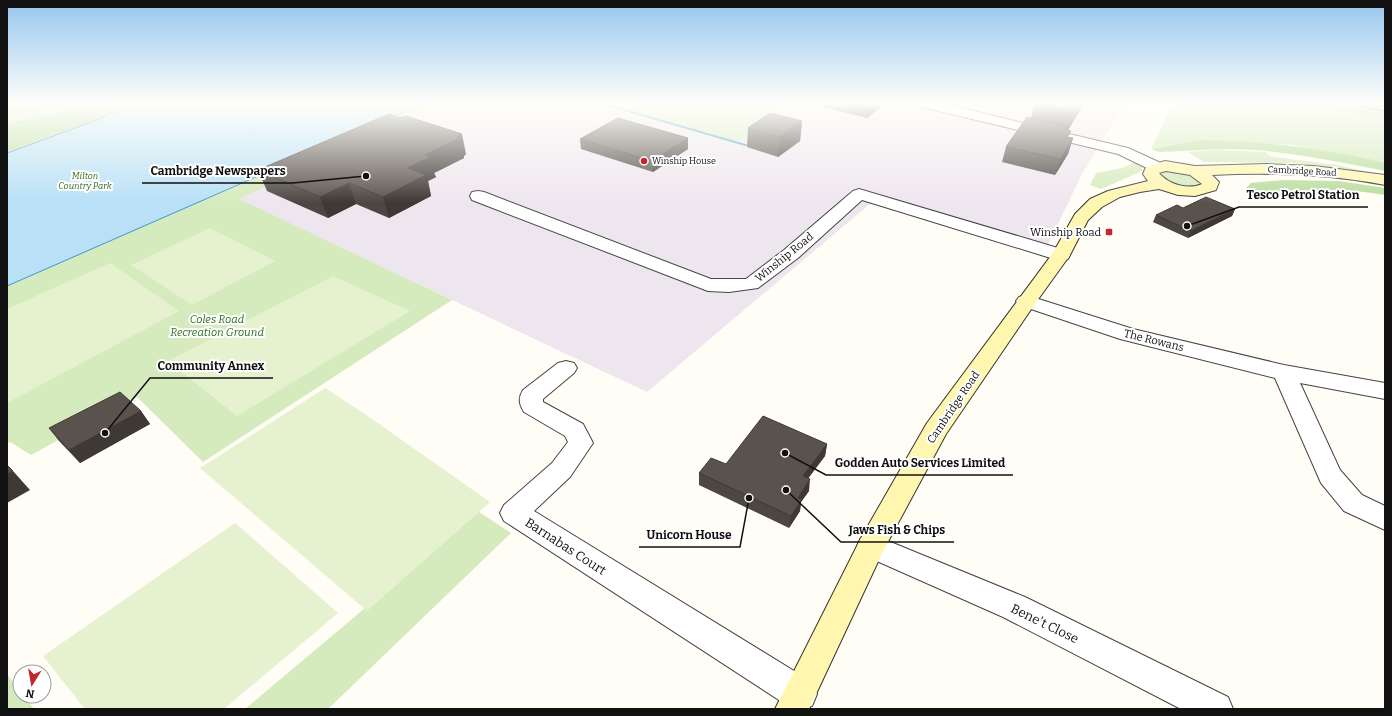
<svg xmlns="http://www.w3.org/2000/svg" width="1392" height="716" font-family="Bitter,serif">
  <style>
    .industrial { fill: #eee6ef }
    .green { fill: #d5ebbd }
    .forest { fill: #b9dc9c }
    .pitch { fill: #e6f2cf }
    .water { fill: #b9e0f7; stroke: #3f96cf }
    .lines { fill: none; stroke-linecap: round; stroke-linejoin: round }
    .stream { fill: #3f96cf; fill-rule: evenodd }
    .street-casing { stroke: #444; stroke-width: 2 }
    .secondary-casing { stroke: #333; stroke-width: 2 }
    .highway-casing { stroke: #222; stroke-width: 2 }
    .street { fill: #fff; fill-rule: evenodd }
    .secondary { fill: #fff6b0; fill-rule: evenodd }
    .highway { fill: #f5a25d; fill-rule: evenodd }
    .wall { fill: #4d4742 }
    .shaded-wall { fill: #3f3936 }
    .building { fill: #5a524d; stroke: #3f3936 }
    .poi-dot { fill: #c4262e; stroke: #fff; stroke-width: 1.5 }
    .labels { text-anchor: middle; stroke-width: 4; stroke-linejoin: round; paint-order: stroke }
    .far-poi-label { font-size: 9px; fill: #111; stroke: #fff; text-anchor: start }
    .far-street-label { font-size: 9px; fill: #111; stroke: #fff }
    .far-park-label { font-size: 9px; font-style: italic; fill: #2f6b1f; stroke: #fff }
    .poi-label { font-size: 11px; fill: #111; stroke: #fff; text-anchor: end }
    .street-label { font-size: 11px; fill: #111; stroke: #fff }
    .park-label { font-size: 11px; font-style: italic; fill: #2f6b1f; stroke: #fff }
    .near-street-label { font-size: 13px; fill: #111; stroke: #fff }
    .leader { fill: none; stroke: #111; stroke-width: 1.5 }
    .callout-dot { fill: #111; stroke: #fff; stroke-width: 1.5 }
    .callout-label { font-size: 12px; text-anchor: middle; font-weight: bold; fill: #111; stroke: #fff; stroke-width: 4; stroke-linejoin: round; paint-order: stroke }
  </style>
  <rect width="100%" height="100%" fill="#fffdf5"/>
  <!-- industrial -->
  <polygon class="industrial" points="446,103 598,103 735,144 793,103 1125,103 1083,172 1044,253 871,203 647,392 238,199"/>
  <!-- green -->
  <g class="green">
    <polygon points="7,103 446,103 239,199 452,300 203,462 137,397 31,455 12,443 7,442"/>
    <polygon points="598,103 793,103 735,144"/>
    <polygon points="1173,103 1307,103 1385,120 1385,163 1292,145 1199,140 1151,149"/>
    <polygon points="1214,150 1266,152 1269,156 1337,165 1378,174 1292,163 1204,162 1188,152"/>
    <polygon points="1138,161 1142,166 1142,171 1101,189 1090,185 1096,173 1122,168"/>
    <path d="M1169,171L1185,172L1199,179L1200,183C1190,191 1170,185 1162,176L1163,173Z"/>
    <polygon points="479,512 511,533 328,709 245,709"/>
    <polygon points="7,674 20,691 20,696 24,696 34,709 7,709"/>
  </g>
  <!-- forest -->
  <g class="forest">
    <polygon points="38,103 76,103 7,116 7,112"/>
    <polygon points="105,103 132,103 121,106 104,117 7,151 7,124"/>
    <polygon points="1307,103 1347,103 1385,111 1385,120"/>
    <path d="M1199,140C1263,141 1323,148 1385,163V171C1342,162 1300,154 1256,150C1224,148 1191,151 1159,152L1151,149Z"/>
    <path d="M1284,180L1338,181L1379,187L1385,188V195C1366,192 1345,189 1326,191C1297,193 1271,208 1246,188L1251,183Z"/>
  </g>
  <!-- pitch -->
  <g class="pitch">
    <polygon points="210,228 275,261 192,305 131,265"/>
    <polygon points="110,263 179,311 7,403 7,309"/>
    <polygon points="333,276 410,311 237,416 168,361"/>
    <polygon points="325,388 362,412 490,502 367,611 200,468"/>
    <polygon points="235,523 338,613 224,709 85,709 43,656"/>
  </g>
  <!-- water -->
  <polygon class="water" points="149,103 425,103 7,286 7,153 105,117 120,108"/>
  <g class="lines">
    <!-- stream -->
    <polygon class="stream" points="597,103 604,103 749,145 745,146"/>
    <defs>
      <g id="street">
        <polygon points="916,103 940,103 1128,148 1163,164 1165,167 1163,170 1151,170 1118,154 918,106"/>
        <polygon points="859,189 1068,251 1070,255 1068,259 1061,261 1054,259 862,200 798,258 758,288 729,292 708,291 472,200 470,196 472,192 478,191 484,192 711,279 746,279 784,250 853,191"/>
        <polygon points="1026,295 1133,329 1284,365 1385,383 1385,399 1300,383 1340,470 1362,495 1385,506 1385,530 1344,511 1321,483 1275,378 1120,339 1019,305 1016,301 1019,297"/>
        <path d="M566,361L574,363L577,368L574,373L543,399V402L583,424L593,443L570,477L534,511L812,682L817,694L812,706C803,709 797,709 788,706L504,521L500,513L504,505L552,463L568,442L565,436L524,412C519,404 518,398 523,390L558,363Z"/>
        <polygon points="871,534 1025,597 1228,697 1233,709 1181,709 1003,617 861,554 857,546 861,538"/>
      </g>
      <path id="secondary" d="M1165,161L1195,166L1267,164L1314,166L1385,175V185C1328,174 1270,172 1212,175L1219,182L1216,190L1195,196L1178,195L1159,189L1140,192L1120,197L1102,207L1088,220L1070,255L1034,305L946,434L883,551L809,709H775L861,538L927,423L1053,253L1075,214L1090,199L1108,191L1148,181L1143,174L1146,167ZM1166,171L1190,175L1202,184C1188,190 1169,185 1159,173Z"/>
      <polygon id="highway" points="1359,103 1385,103 1385,111 1361,106"/>
    </defs>
    <!-- street casing -->
    <use href="#street" class="street-casing"/>
    <!-- secondary casing -->
    <use href="#secondary" class="secondary-casing"/>
    <!-- highway casing -->
    <use href="#highway" class="highway-casing"/>
    <!-- street -->
    <use href="#street" class="street"/>
    <!-- secondary -->
    <use href="#secondary" class="secondary"/>
    <!-- highway -->
    <use href="#highway" class="highway"/>
  </g>
  <!-- wall -->
  <g class="wall">
    <polygon points="823,103 886,103 867,118 822,107"/>
    <polygon points="1035,103 1084,103 1068,130 1071,131 1068,137 1073,138 1068,154 1055,175 1002,162 1006,147 1031,118"/>
    <polygon points="802,121 800,141 778,157 747,147 748,128"/>
    <polygon points="688,138 688,149 653,172 581,149 580,139"/>
    <polygon points="466,154 464,156 464,158 434,173 436,177 428,181 431,196 389,218 356,204 328,218 267,191 258,170"/>
    <polygon points="1183,208 1235,209 1232,216 1188,238 1153,222 1156,215"/>
    <polygon points="141,411 150,424 80,463 59,441 49,428"/>
    <polygon points="827,444 825,456 808,478 809,491 801,502 800,511 789,528 699,485 699,473 726,464"/>
  </g>
  <!-- shaded-wall -->
  <g class="shaded-wall">
    <polygon points="869,103 886,103 867,118"/>
    <polygon points="1079,103 1084,103 1067,132 1074,113"/>
    <polygon points="802,121 800,141 778,157 780,137"/>
    <polygon points="462,134 466,154 464,156 464,158 434,173 436,177 428,181 431,196 389,218 383,197 408,168 425,155"/>
    <polygon points="688,138 688,149 653,172 652,161"/>
    <polygon points="1073,138 1068,154 1055,175 1061,159"/>
    <polygon points="349,183 356,204 328,218 320,197"/>
    <polygon points="1235,209 1232,216 1188,238 1191,231"/>
    <polygon points="141,411 150,424 80,463 69,450"/>
    <polygon points="827,444 825,456 801,488 803,476"/>
    <polygon points="13,471 30,490 7,503 7,474"/>
    <polygon points="810,479 809,491 801,502 800,511 789,528 791,516 798,498"/>
  </g>
  <!-- building -->
  <g class="building">
    <polygon points="1035,103 1079,103 1074,113 1035,104"/>
    <polygon points="770,113 802,121 780,137 748,128"/>
    <polygon points="389,114 400,118 406,116 462,134 457,137 460,138 425,155 430,157 408,168 426,175 383,197 349,183 320,197 258,170"/>
    <polygon points="1027,117 1066,127 1064,129 1071,131 1067,137 1073,138 1061,159 1006,147"/>
    <polygon points="618,118 688,138 652,161 580,139"/>
    <polygon points="1206,197 1235,209 1191,231 1156,215 1177,205 1183,208"/>
    <polygon points="120,392 141,411 69,450 49,428"/>
    <polygon points="763,416 827,444 803,476 810,479 798,498 802,499 791,516 699,473 711,458 726,464"/>
    <polygon points="7,465 13,471 7,474"/>
  </g>
  <!-- sky -->
  <linearGradient id="sky" x2="0" y2="1"><stop stop-color="#95c6ee"/><stop offset="0.51" stop-color="#fffefa"/><stop offset="1" stop-color="#fffefa" stop-opacity="0"/></linearGradient>
  <rect width="1392" height="203" fill="url(#sky)"/>
  <!-- markers -->
  <g class="poi-dot">
    <circle cx="644" cy="161" r="4"/>
    <rect x="1105" y="228" width="8" height="8" rx="2"/>
  </g>
  <g class="labels">
    <!-- far-poi labels -->
    <g class="far-poi-label">
      <text x="652" y="164">Winship House</text>
    </g>
    <!-- far-street labels -->
    <g class="far-street-label">
      <text transform="translate(1302 171) rotate(3)" y="3">Cambridge Road</text>
    </g>
    <!-- far-park labels -->
    <g class="far-park-label">
      <text x="85" y="179">Milton<tspan x="85" dy="10">Country Park</tspan></text>
    </g>
    <!-- poi labels -->
    <g class="poi-label">
      <text x="1101" y="236">Winship Road</text>
    </g>
    <!-- street labels -->
    <g class="street-label">
      <text transform="translate(784 257) rotate(-39)" y="4">Winship Road</text>
      <text transform="translate(1154 340) rotate(14)" y="4">The Rowans</text>
      <text transform="translate(953 407) rotate(-56)" y="4">Cambridge Road</text>
    </g>
    <!-- park labels -->
    <g class="park-label">
      <text x="217" y="323">Coles Road<tspan x="217" dy="13">Recreation Ground</tspan></text>
    </g>
    <!-- near-street labels -->
    <g class="near-street-label">
      <text transform="translate(566 546) rotate(33)" y="5">Barnabas Court</text>
      <text transform="translate(1045 623) rotate(26)" y="5">Bene't Close</text>
    </g>
  </g>
  <!-- callouts -->
  <path class="leader" d="M366 176L293 183H142M1187 226L1239 207H1368M105 433L150 378H273M785 453L826 475H1013M786 490L841 542H954M749 498L740 547H639"/>
  <g class="callout-dot">
    <circle cx="366" cy="176" r="4"/>
    <circle cx="1187" cy="226" r="4"/>
    <circle cx="105" cy="433" r="4"/>
    <circle cx="785" cy="453" r="4"/>
    <circle cx="786" cy="490" r="4"/>
    <circle cx="749" cy="498" r="4"/>
  </g>
  <g class="callout-label">
    <text x="218" y="175">Cambridge Newspapers</text>
    <text x="1303" y="199">Tesco Petrol Station</text>
    <text x="211" y="370">Community Annex</text>
    <text x="920" y="467">Godden Auto Services Limited</text>
    <text x="897" y="534">Jaws Fish &amp; Chips</text>
    <text x="689" y="539">Unicorn House</text>
  </g>
  <!-- border -->
  <rect width="1392" height="716" fill="none" stroke="#111111" stroke-width="16"/>
  <!-- north arrow -->
  <g transform="translate(32 684) rotate(191)"><circle r="19" fill="#ffffff" stroke="#a0a0a0"/>
  <path d="M0-3L7 15L0 10L-7 15Z" fill="#c4262e"/>
  <text y="-6" font-size="11" font-weight="bold" text-anchor="middle" fill="#111111">N</text>
  </g>
</svg>
